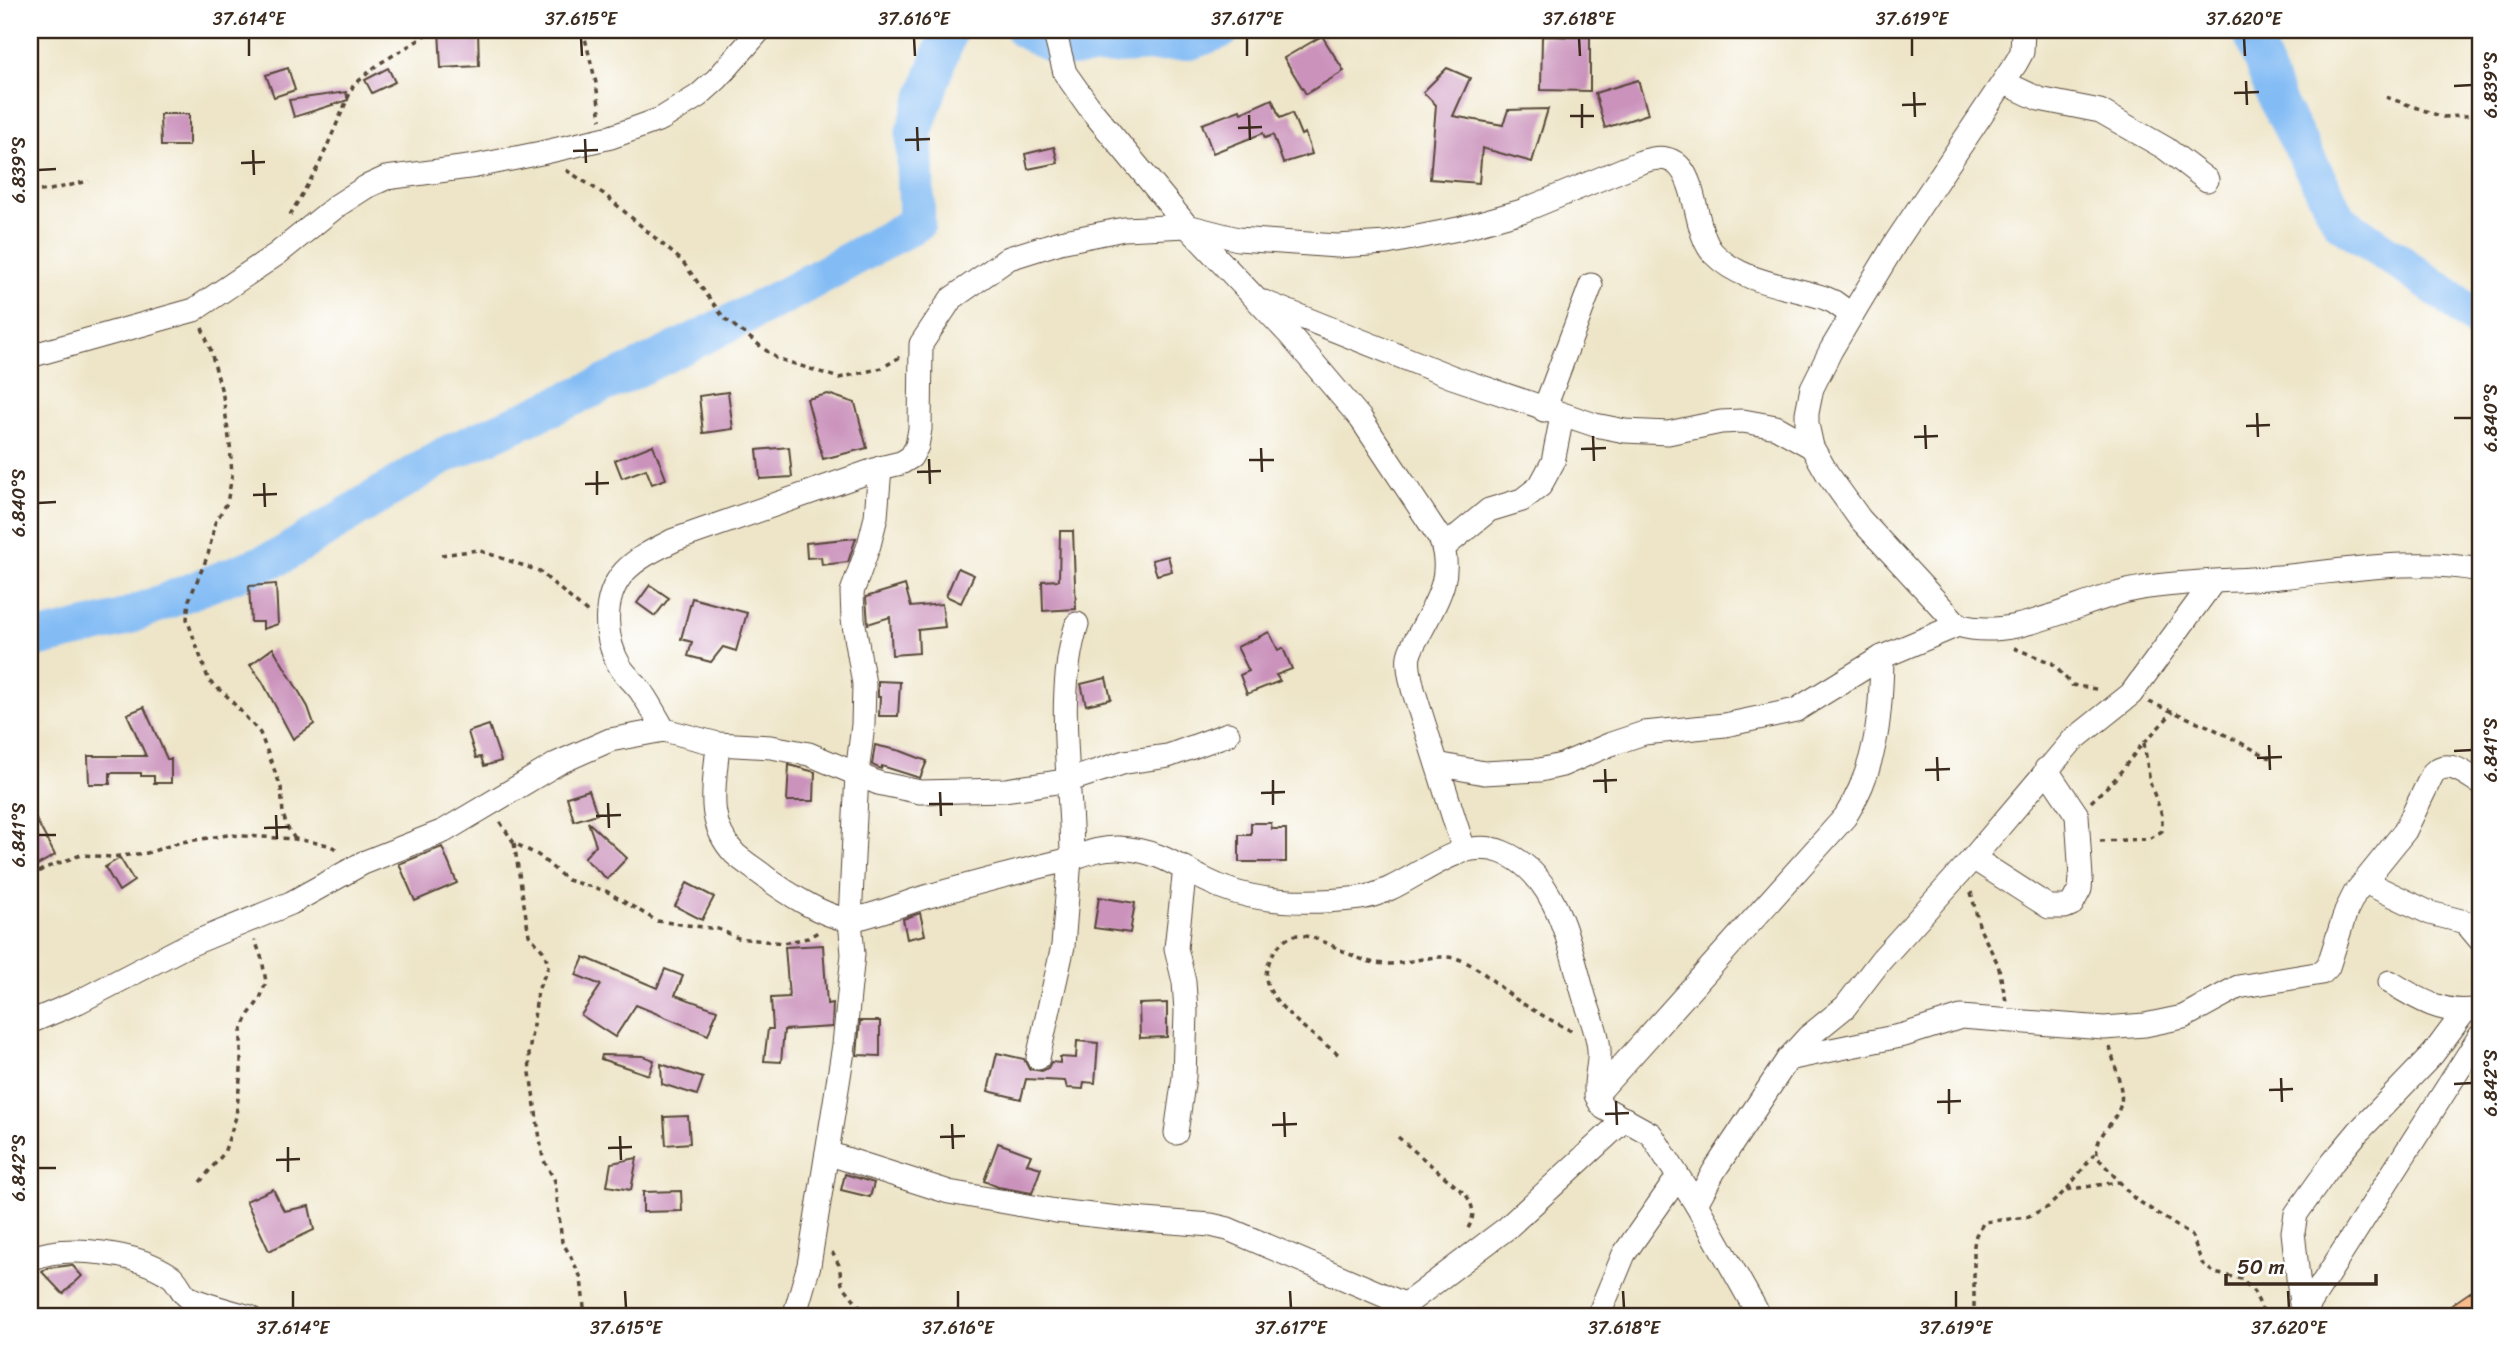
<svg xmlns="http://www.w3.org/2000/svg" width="2510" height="1347" font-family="Sriracha,sans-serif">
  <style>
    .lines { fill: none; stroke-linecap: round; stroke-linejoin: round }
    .river { stroke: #83bcf4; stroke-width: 37 }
    .building { fill: #cb93bc }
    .minor-casing { stroke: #564638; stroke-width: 25 }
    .highway-casing { stroke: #564638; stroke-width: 36 }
    .path { stroke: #564638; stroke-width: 3.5; stroke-dasharray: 5 5; stroke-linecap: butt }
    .minor { stroke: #fff; stroke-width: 23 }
    .highway { stroke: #fabb8b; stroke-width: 33 }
    .ticks { fill: none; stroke: #3b2a1e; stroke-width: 2.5 }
    .neatline { fill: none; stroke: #3b2a1e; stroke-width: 2.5 }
    .ticks-label { font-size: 18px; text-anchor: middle; fill: #3b2a1e }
  </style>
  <rect width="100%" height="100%" fill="#fff"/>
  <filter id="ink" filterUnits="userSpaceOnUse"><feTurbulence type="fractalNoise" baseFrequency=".0143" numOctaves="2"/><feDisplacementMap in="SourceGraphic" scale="14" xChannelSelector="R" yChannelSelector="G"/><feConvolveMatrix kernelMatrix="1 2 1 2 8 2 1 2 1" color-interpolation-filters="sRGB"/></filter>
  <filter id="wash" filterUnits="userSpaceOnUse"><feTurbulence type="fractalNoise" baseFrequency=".00686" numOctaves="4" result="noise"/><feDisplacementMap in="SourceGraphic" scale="28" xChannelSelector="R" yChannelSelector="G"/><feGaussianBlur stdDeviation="1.57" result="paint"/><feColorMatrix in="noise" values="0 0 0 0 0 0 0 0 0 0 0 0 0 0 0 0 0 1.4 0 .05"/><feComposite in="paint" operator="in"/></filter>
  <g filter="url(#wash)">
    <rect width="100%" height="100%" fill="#eee5c8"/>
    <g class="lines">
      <!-- river -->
      <g class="river">
        <polyline points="1024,30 1061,49 1192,41 1222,30"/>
        <polyline points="2250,30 2276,99 2340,221 2448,296 2480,323"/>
        <polyline points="30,641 118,620 281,556 445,455 631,372 730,323 790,293 917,223 914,132 949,30"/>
      </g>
    </g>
    <g id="blocks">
      <!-- building -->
      <g class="building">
        <polygon points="439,30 478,30 479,66 441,68"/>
        <polygon points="1322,36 1344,71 1306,94 1284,58"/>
        <polygon points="1542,36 1590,37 1590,91 1541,90"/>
        <polygon points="288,68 295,90 274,97 266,75"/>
        <polygon points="388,68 395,82 372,93 365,80"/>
        <polygon points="1447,68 1470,78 1453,116 1503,125 1508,110 1548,109 1532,162 1482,148 1479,183 1430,179 1436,105 1423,92"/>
        <polygon points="1638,80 1648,114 1605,128 1595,93"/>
        <polygon points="346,92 348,100 294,117 289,100"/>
        <polygon points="1272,99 1280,118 1292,113 1301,135 1305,133 1312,154 1283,163 1273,135 1265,138 1263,133 1213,153 1202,124 1240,110 1241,113"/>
        <polygon points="160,114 189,114 189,146 161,146"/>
        <polygon points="1054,147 1058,163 1028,169 1025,154"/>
        <polygon points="728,392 733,429 703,433 699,396"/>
        <polygon points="828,394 855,403 867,448 823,459 807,399"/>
        <polygon points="653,445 666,479 652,484 646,469 622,478 615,460"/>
        <polygon points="789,447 792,477 760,479 757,450"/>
        <polygon points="1060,531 1073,531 1076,609 1043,611 1042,581 1059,580"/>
        <polygon points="856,538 848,562 822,565 821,557 807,558 806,543"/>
        <polygon points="1168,556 1172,571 1157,575 1152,560"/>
        <polygon points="958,568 974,575 961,603 946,596"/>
        <polygon points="276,584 278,624 263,629 263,622 251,622 249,586"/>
        <polygon points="650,585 669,598 655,616 637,603"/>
        <polygon points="905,585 911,607 942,604 945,627 918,630 919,653 892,655 890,617 868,624 866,597"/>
        <polygon points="692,598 747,613 736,651 723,647 711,662 688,656 692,642 681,639"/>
        <polygon points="1269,632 1278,650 1283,648 1292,669 1276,675 1280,681 1247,694 1240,675 1249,671 1237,647"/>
        <polygon points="273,648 308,707 314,724 293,739 262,681 250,665"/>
        <polygon points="1106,678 1111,699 1086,705 1081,684"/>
        <polygon points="878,681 900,682 898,716 879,716 880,697 878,697"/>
        <polygon points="144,707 167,759 171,759 171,783 154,783 154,776 141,776 141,773 110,773 110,784 89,784 88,756 146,756 127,714"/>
        <polygon points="489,725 501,761 484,766 481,757 476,758 468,732"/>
        <polygon points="875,745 901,751 927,761 920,778 882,766 881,769 872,765"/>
        <polygon points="789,765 815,772 814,801 787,801"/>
        <polygon points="589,790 597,814 574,821 567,797"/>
        <polygon points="30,808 55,855 30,869"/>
        <polygon points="588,822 627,858 607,879 584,858 596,845"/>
        <polygon points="1251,823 1271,823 1272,829 1286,829 1286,862 1239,862 1239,835 1251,835"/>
        <polygon points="442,847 457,883 415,901 399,864"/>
        <polygon points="120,858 134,881 119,891 105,867"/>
        <polygon points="687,883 714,897 702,920 675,906"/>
        <polygon points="1099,897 1135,903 1130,933 1094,928"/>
        <polygon points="920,913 925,935 907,939 903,919"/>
        <polygon points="823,945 827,1004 833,1003 832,1027 784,1030 781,1062 764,1061 768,1029 773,1029 771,998 789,997 785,947"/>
        <polygon points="584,957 657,988 665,969 683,976 675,995 717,1010 708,1035 636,1005 615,1037 581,1015 601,985 576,975"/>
        <polygon points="1167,1003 1167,1037 1140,1038 1139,1004"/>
        <polygon points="860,1021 880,1021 880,1056 857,1055"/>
        <polygon points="1077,1041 1098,1043 1095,1083 1084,1082 1083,1089 1067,1088 1065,1081 1026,1079 1021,1099 988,1091 997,1053 1024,1059 1029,1069 1042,1071 1048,1068 1051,1062 1060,1063 1060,1057 1076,1058"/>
        <polygon points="602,1055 643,1056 654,1060 649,1075 601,1059"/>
        <polygon points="661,1064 703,1078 697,1095 662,1084"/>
        <polygon points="688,1116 690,1143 666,1145 664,1117"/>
        <polygon points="998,1143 1031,1155 1027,1164 1041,1168 1032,1193 998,1187 984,1181"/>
        <polygon points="637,1158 631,1190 607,1186 611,1163"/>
        <polygon points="845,1174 874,1183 870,1197 841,1190"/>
        <polygon points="273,1189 284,1211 309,1206 314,1230 269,1251 246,1201"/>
        <polygon points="681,1191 682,1211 643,1212 643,1192"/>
        <polygon points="72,1265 82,1276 63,1294 42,1272 48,1268"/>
      </g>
    </g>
  </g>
  <g filter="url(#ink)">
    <use href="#blocks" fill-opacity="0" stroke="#564638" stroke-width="2"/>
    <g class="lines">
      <defs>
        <g id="minor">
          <path d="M1054,30L1065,73L1092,111L1187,226L1290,335L1361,419L1440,538C1454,575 1438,599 1421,631C1417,638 1411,647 1409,656C1407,666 1411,679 1413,689L1464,850"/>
          <path d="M2023,30L2022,52L2016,63L1896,242L1859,303L1831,350L1812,388L1807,413V424L1812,447L1827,473L1860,519L1958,625C2017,643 2083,597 2142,588C2187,581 2234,581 2279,577C2345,571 2415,557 2480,570"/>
          <polyline points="2005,83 2039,99 2100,111 2165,148 2207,180"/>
          <polyline points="1264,302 1452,377 1595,425 1625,431 1668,433 1721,422 1743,421 1776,427 1812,447"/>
          <polyline points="30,356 194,310 277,254 338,205 366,187 386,178 476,166 541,153 611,137 661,119 698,96 717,79 760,30"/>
          <polyline points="1544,410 1591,285"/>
          <polyline points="1444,547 1489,510 1522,500 1540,486 1553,462 1562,416"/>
          <path d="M664,730C657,718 650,705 642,693C636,684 627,677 621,668C604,640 601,598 624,572C638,557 656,549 674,540L880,468L901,463L911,457L917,446L920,429L921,344L951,299L1009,258L1060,242L1124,229L1187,226L1238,239L1337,246L1387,243L1458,229L1522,211L1641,162C1704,139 1687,227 1714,254C1742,283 1789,286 1825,298L1834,302L1852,315"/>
          <path d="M718,744C715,784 704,822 735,854C744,862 755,869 764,876C782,890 829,921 852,919C871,917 902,904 922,898C968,885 1013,873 1059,862C1079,857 1097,847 1119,848C1166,851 1181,871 1221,887C1262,904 1317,903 1360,898C1408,892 1454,833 1502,852C1558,874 1569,946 1584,996C1589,1013 1598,1032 1599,1050C1601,1070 1588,1092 1604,1108L1651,1134L1696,1204L1760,1317"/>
          <polyline points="1437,764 1484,773 1540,770 1562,765 1611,744 1644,733 1725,725 1796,710 1882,657 1958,625"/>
          <polyline points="1973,858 2049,907 2065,907 2072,904 2080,889 2081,878 2077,815 2046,769"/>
          <path d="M1072,859C1072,783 1054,697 1077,624"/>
          <polyline points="2365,882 2430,913 2465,922 2480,940"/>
          <path d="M2390,982C2416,998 2445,1016 2477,1009"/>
          <polyline points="30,1022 78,1002 184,947 291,903 363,863 444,831 558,763 610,740 664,730 718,744 771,747 809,754 878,783 920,792 1005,790 1070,780 1125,762 1168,756 1228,734"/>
          <polyline points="1038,1058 1063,946 1070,859"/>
          <path d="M1788,1059L1904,1035L1961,1017L2104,1028L2145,1025L2183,1017L2238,987L2322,973L2328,967L2346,911L2355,893L2405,831L2433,773C2448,758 2466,774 2480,783"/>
          <path d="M1596,1095L1845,817C1877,767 1881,715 1882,657"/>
          <polyline points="1176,1133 1184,1077 1186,1011 1184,982 1176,948 1185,868"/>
          <polyline points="827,1153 949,1192 1056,1211 1119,1218 1211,1225 1228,1229 1404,1304"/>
          <polyline points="1696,1204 1714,1171 1788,1059 1808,1037 1845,1007 1881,960 1973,858 2072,741 2131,694 2213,582"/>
          <path d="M30,1259C67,1243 138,1253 171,1276C178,1281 181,1292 188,1297C198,1303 236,1313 250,1317"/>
          <polyline points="2302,1314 2293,1232 2296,1214 2333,1162 2358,1132 2433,1054 2465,1011"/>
          <polyline points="794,1317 809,1265 844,1045 853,954 850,920 857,774 863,725 864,684 853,619 852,592 869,545 876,517 880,468"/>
          <polyline points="1389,1317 1507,1228 1625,1119"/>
          <polyline points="1598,1317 1624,1254 1678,1177"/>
          <polyline points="2301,1317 2480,1036"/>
        </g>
        <polyline id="highway" points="2464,1317 2480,1306"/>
      </defs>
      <!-- minor casing -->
      <use href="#minor" class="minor-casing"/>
      <!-- highway casing -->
      <use href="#highway" class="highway-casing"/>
      <!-- path -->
      <g class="path">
        <polyline points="583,30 596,83 601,120"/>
        <polyline points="2386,97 2443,117 2480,115"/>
        <polyline points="566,170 604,194 682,261 724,318 776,358 839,378 882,368 900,357"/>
        <polyline points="30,192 50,190 89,181"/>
        <polyline points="290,215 319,165 353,86 377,65 422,38 429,30"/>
        <polyline points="202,328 210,348 223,396 230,445 232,476 227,503 215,523 208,555 189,600 187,619 209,681 227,696 260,733 281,787 283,814 287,827 295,839"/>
        <polyline points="441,555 478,550 539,571 588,613"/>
        <polyline points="2014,648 2052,663 2072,685 2101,690"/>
        <polyline points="2149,702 2210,727 2270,758"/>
        <polyline points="2091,802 2115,779 2139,748 2173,712"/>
        <polyline points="500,822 514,843 538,855 567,880 606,891 657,921 718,929 738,938 783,943 808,938 818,932"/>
        <polyline points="2100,841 2149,839 2162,831 2162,815 2150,783 2144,743"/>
        <polyline points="514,843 529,935 543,951 549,965 538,990 529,1053 530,1073 543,1159 555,1181 562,1242 570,1255 581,1278 585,1317"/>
        <polyline points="30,877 45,868 81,855 111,857 147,853 181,842 228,835 295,839 329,845 340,851"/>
        <polyline points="1971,892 1980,929 1998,964 2006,1001"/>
        <path d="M2110,1047C2113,1061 2124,1089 2121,1103C2117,1123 2091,1137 2098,1158L2134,1198L2192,1236L2202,1263L2214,1273L2242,1279L2254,1292L2266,1317"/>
        <path d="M1338,1054C1318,1039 1267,1003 1266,977C1266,968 1270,959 1274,952C1280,943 1290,934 1300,935C1327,938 1350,959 1376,963C1403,968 1435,950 1461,960C1483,969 1498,987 1517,1000C1535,1012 1555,1022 1573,1032"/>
        <path d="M1398,1137L1466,1195C1475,1208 1475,1219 1466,1231"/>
        <polyline points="200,1182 224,1153 236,1117 241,1070 241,1032 249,1014 260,999 266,982 262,959 255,940"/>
        <polyline points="2067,1189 2096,1152"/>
        <polyline points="832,1252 839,1265 842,1284 868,1317"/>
        <polyline points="1974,1317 1974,1245 1976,1235 1984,1222 2027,1217 2048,1207 2066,1190 2119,1182"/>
      </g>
      <!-- minor -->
      <use href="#minor" class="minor"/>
      <!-- highway -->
      <use href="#highway" class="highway"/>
    </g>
  </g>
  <!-- ticks -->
  <path class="ticks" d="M249,38V56M581,38L582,56M914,38L915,56M1247,38V56M1579,38L1580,56M1912,38V56M2244,38L2245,56M2246,81L2247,105M2454,86L2472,85M1914,92L1915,117M2234,93L2259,92M1582,104V128M1902,105L1926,104M1249,115L1250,140M1570,116H1594M917,127L918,151M1238,128L1262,127M585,139L586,163M905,140L930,139M253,150L254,175M573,151L598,150M241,163L265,162M38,170L56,169M2257,413L2258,437M2454,418H2472M1925,425L1926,449M2246,426L2270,425M1593,436L1594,461M1914,437L1938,436M1261,448L1262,472M1581,449L1606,448M929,459L930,484M1249,460H1274M597,471V495M917,472L941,471M264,483L265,507M585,484L609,483M253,495L277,494M38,503L56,502M2269,745L2270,770M2454,751L2472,750M1937,757L1938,781M2257,758L2282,757M1605,769L1606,793M1925,770L1950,769M1273,780V805M1593,781L1617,780M940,792L941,816M1261,793L1285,792M608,803L609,828M929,804H953M276,815L277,839M596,816L621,815M264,828L289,827M38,835H56M2281,1078L2282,1102M2454,1084L2472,1083M1949,1089V1114M2269,1090L2293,1089M1616,1101L1617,1125M1937,1102L1961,1101M1284,1112L1285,1137M1605,1114L1629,1113M952,1124L953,1149M1272,1125L1297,1124M620,1136L621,1160M940,1137L965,1136M288,1147V1172M608,1148L632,1147M276,1160L300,1159M38,1168H56M293,1291V1308M625,1291L626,1308M958,1291V1308M1290,1291L1291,1308M1623,1291L1624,1308M1956,1291V1308M2288,1291L2289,1308"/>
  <!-- margin -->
  <rect width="2510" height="1347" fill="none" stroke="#fff" stroke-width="77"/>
  <!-- scale -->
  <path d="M2226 1274v10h150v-10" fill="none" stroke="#3b2a1e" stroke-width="3.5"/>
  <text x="2237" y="1274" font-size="21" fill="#3b2a1e" stroke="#ffffff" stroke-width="5" paint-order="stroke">50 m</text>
  <rect x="38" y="38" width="2434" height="1270" class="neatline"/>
  <g class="ticks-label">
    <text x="249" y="25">37.614°E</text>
    <text x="581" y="25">37.615°E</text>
    <text x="914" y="25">37.616°E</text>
    <text x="1247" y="25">37.617°E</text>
    <text x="1579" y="25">37.618°E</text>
    <text x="1912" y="25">37.619°E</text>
    <text x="2244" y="25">37.620°E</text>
    <text transform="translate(2491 85) rotate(-90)" y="6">6.839°S</text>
    <text transform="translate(19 170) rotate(-90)" y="6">6.839°S</text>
    <text transform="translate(2491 418) rotate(-90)" y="6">6.840°S</text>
    <text transform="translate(19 503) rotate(-90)" y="6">6.840°S</text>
    <text transform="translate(2491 750) rotate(-90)" y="6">6.841°S</text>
    <text transform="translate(19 835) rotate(-90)" y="6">6.841°S</text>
    <text transform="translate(2491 1083) rotate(-90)" y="6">6.842°S</text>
    <text transform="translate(19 1168) rotate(-90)" y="6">6.842°S</text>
    <text x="293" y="1334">37.614°E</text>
    <text x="626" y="1334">37.615°E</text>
    <text x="958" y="1334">37.616°E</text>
    <text x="1291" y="1334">37.617°E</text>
    <text x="1624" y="1334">37.618°E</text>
    <text x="1956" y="1334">37.619°E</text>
    <text x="2289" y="1334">37.620°E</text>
  </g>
</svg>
